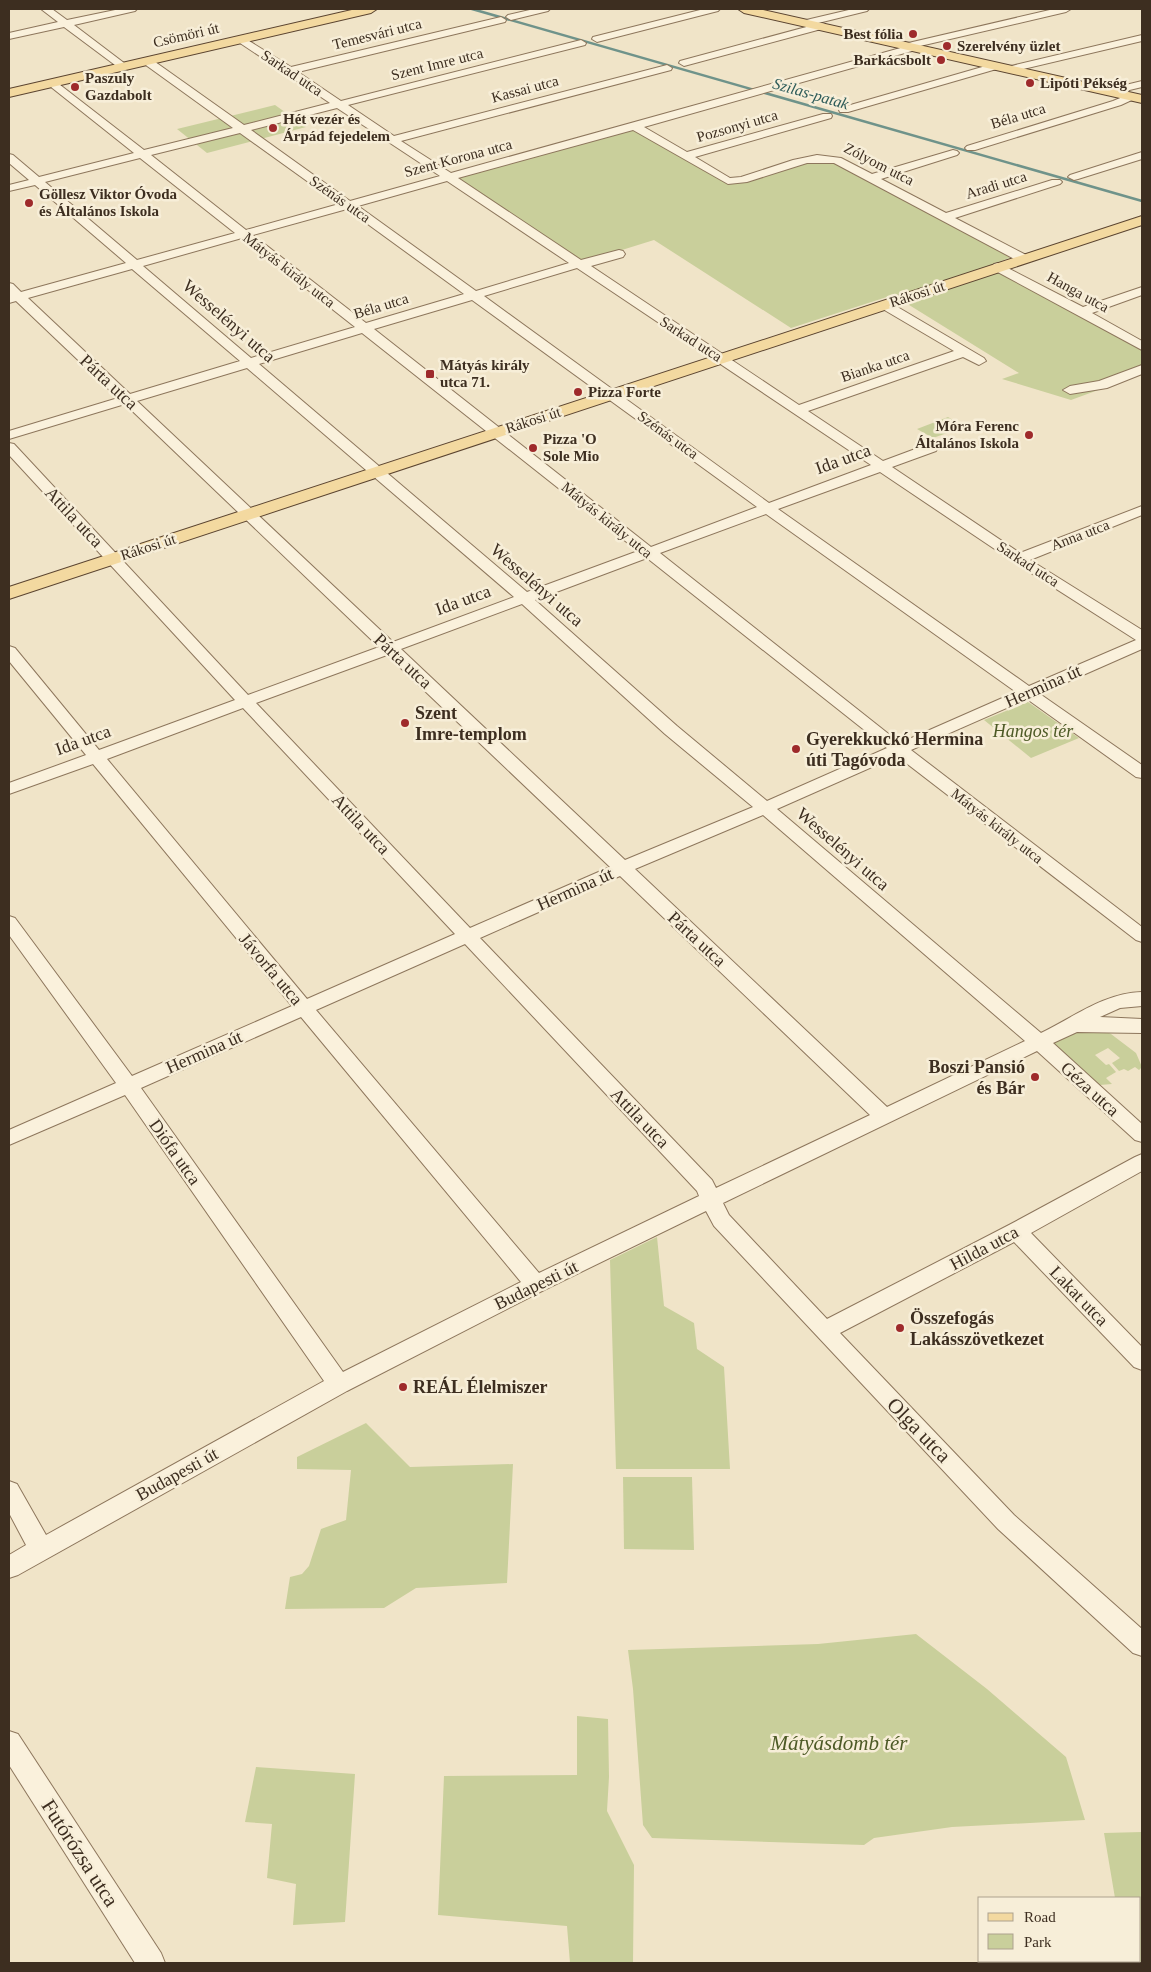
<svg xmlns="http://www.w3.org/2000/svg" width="1151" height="1972" font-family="'Times New Roman',serif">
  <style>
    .green { fill: #c9cf9b }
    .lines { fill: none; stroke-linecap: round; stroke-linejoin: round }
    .stream { stroke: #6f938a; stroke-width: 2.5 }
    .minor-casing { stroke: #8d765c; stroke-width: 2 }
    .major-casing { stroke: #5b4430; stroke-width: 2 }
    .minor { fill: #faf1dc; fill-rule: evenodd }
    .major { fill: #f3d9a0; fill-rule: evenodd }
    .poi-dot { fill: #9e2a2b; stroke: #f7eed8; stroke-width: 2 }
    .labels { text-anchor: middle; stroke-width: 5; stroke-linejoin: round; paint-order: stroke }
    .far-street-label { font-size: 15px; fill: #3d2e20; stroke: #f7eed8 }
    .far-poi-label { font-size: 15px; font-weight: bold; fill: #3d2e20; stroke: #f7eed8; text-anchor: start }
    .far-water-label { font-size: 16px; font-style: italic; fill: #2f5d5a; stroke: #f7eed8 }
    .street-label { font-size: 18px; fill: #3d2e20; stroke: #f7eed8 }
    .poi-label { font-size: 18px; font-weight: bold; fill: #3d2e20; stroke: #f7eed8; text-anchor: start }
    .park-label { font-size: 18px; font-style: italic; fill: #4d5a26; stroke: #f7eed8 }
    .near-street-label { font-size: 21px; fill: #3d2e20; stroke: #f7eed8 }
    .near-park-label { font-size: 21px; font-style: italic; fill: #4d5a26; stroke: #f7eed8 }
  </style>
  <rect width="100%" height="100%" fill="#f0e4c8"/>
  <!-- green -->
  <g class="green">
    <polygon points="275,105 306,127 207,153 177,129"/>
    <polygon points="634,126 728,181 825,158 1017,255 993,264 1142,347 1142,374 1071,400 1002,379 1019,373 893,295 791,328 654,240 577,264 448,178"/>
    <polygon points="948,417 964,427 933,438 917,429"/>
    <polygon points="1028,702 1079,738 1031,758 984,720"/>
    <polygon points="1080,1027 1101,1029 1111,1034 1136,1053 1142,1067 1139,1070 1135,1067 1128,1071 1124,1069 1119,1071 1112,1063 1120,1058 1108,1048 1095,1055 1106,1065 1109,1064 1116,1072 1106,1078 1112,1084 1100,1085 1092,1082 1054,1049 1052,1040"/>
    <polygon points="657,1237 664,1306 694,1323 697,1349 724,1367 730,1469 616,1469 610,1260"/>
    <polygon points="366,1423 410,1467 513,1464 507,1583 416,1588 384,1608 285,1609 290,1577 302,1574 309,1566 321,1529 346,1520 351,1470 297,1469 297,1457"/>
    <polygon points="623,1477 692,1477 694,1550 624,1549"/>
    <polygon points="916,1634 987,1689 1066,1757 1085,1820 952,1827 874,1838 864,1845 652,1838 643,1825 633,1689 628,1650 818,1644"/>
    <polygon points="577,1716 608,1719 609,1777 607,1811 634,1865 633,1963 570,1963 567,1926 438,1915 444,1776 577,1775"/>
    <polygon points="256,1767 355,1774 345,1922 293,1925 296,1884 267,1878 272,1824 245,1822"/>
    <polygon points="1142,1832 1142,1963 1127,1963 1127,1961 1140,1961 1140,1898 1115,1898 1104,1833"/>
  </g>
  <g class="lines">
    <!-- stream -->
    <polyline class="stream" points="472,9 1142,201"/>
    <defs>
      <g id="minor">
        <polygon points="41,9 52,9 67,20 120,9 137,9 135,11 74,25 128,66 123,69 119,68 64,27 9,39 9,33 58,22"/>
        <polygon points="534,9 550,9 548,11 511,20 506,17 508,15"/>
        <polygon points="704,9 720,9 718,11 597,42 592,39 593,37"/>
        <polygon points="853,9 869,9 867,11 806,26 801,23 802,21"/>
        <path d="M1054,9H1071L1066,12L920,46L919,49L644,127L687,152L823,114H831L832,116L831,118L695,157L730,178L741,177L793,160L817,155L841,158L872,174L953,150L957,151L959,153L957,155L881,179L946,213L1052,180H1060L1062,182L1060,184L955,218L1028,256L1030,259L1028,262H1020L834,163H807L747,182L728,184L633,130L458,178L581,260L619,250L623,251L625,254L623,257L591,266L799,405L954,351L881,308L879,305L881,302H889L984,358L986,361L979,365L963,357L808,411L883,461L926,445H936L938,448L936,451L892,467L1020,553L1142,506V515L1030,560L1142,630V649L1040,694L1142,765V778L1136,777L1027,699L911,750L1142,927V942L1136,940L897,756L777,809L1041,1033C1074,1017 1104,993 1142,992V1006L1120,1008L1100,1017L1142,1019V1033L1077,1032L1053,1043L1142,1124V1142L1135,1140L1037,1051L723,1203L729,1215L827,1319L1009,1225L1135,1157L1142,1154V1171L1031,1233L1142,1347V1370L1134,1367L1014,1242L840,1333L1014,1515L1142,1629V1656L1133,1653L998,1529L714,1226L706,1211L544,1290L347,1391L18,1575L9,1578V1555L26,1545L9,1513V1481L17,1484L46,1535L324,1381L125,1095L9,1145V1130L116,1083L9,935V916L15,918L132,1076L292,1006L93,764L9,794V783L86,755L9,661V646L15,648L99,750L235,700L9,455V443L14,444L248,695L379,647L125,404L9,439V431L118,398L16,301L9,303V283L13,284L21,292L126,263L35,185L9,191V185L29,180L9,163V154L13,155L39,177L134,153L46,83L51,80L55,81L144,150L233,128L143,63L142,61L143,59H151L244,125L330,103L237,41L236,39L241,36L291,67L501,17L506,20L505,22L298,72L341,101L581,40L586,43L585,45L348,105L394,136L667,65L672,68L671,70L401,141L451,173L904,47V44ZM337,108L440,176L350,201L251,130ZM240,133L339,204L246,230L151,155ZM140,158L235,233L137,260L45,182ZM447,181L569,263L476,291L358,206ZM347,209L464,294L366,323L253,235ZM242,238L355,327L251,358L143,266ZM577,268L871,465L769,503L484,296ZM132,269L240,361L130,394L28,298ZM472,300L757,507L651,547L374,329ZM362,333L638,551L527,592L259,364ZM247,368L514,597L393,642L137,401ZM880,472L1014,562L1136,640L1029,686L778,509ZM766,514L1016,692L900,743L660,553ZM647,558L887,748L767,801L677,726L535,600ZM522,604L665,734L753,807L625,860L401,649ZM387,655L610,867L470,928L256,703ZM243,708L455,934L307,999L107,759ZM763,815L1025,1041L887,1107L635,869ZM620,876L870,1115L716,1188L712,1180L480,938ZM465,944L697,1191L699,1196L539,1273L316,1010ZM301,1017L521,1282L343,1372L141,1088Z"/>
        <polygon points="821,23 825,24 825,28 684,66 679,63 680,61"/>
        <polygon points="1142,35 1142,41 1011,72 1006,69 1007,67"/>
        <polygon points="996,63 1000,64 1001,66 1000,68 848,112 840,112 839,110 840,108"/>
        <polygon points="1142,81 1142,87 1113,94 1108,91 1109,89"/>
        <polygon points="1132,93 1137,96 1136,98 1121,105 975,150 967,150 965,148 967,146 1113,101"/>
        <polygon points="1142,152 1142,159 1078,179 1074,180 1068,177 1070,175"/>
        <polygon points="998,263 1083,307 1142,287 1142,295 1092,313 1142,341 1142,350 994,270 992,267 994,264"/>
        <polygon points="1142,365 1142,374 1107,388 1070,394 1063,390 1070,386 1099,381"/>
        <polygon points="9,1731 18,1734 161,1953 165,1963 135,1963 9,1765"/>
      </g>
      <g id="major">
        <polygon points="356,9 377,9 371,13 9,97 9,89"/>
        <polygon points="738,9 759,9 1142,95 1142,103 744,13"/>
        <polygon points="1142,216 1142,225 9,599 9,587"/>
      </g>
    </defs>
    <!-- minor casing -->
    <use href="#minor" class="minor-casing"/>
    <!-- major casing -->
    <use href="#major" class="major-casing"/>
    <!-- minor -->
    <use href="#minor" class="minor"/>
    <!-- major -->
    <use href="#major" class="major"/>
  </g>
  <!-- markers -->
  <g class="poi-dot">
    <circle cx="913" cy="34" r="5"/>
    <circle cx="947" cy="46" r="5"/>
    <circle cx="941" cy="60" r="5"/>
    <circle cx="1030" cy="83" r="5"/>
    <circle cx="75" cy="87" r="5"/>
    <circle cx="273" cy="128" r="5"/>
    <circle cx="29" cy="203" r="5"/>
    <rect x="425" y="369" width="10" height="10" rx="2.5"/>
    <circle cx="578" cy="392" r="5"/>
    <circle cx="1029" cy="435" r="5"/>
    <circle cx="533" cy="448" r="5"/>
    <circle cx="405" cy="723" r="5"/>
    <circle cx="796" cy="749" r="5"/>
    <circle cx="1035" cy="1077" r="5"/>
    <circle cx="900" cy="1328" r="5"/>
    <circle cx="403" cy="1387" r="5"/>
  </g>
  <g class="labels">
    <!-- far-street labels -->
    <g class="far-street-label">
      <text transform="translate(377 34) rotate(-14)" y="5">Temesvári utca</text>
      <text transform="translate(186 35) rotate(-13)" y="5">Csömöri út</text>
      <text transform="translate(437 64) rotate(-14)" y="5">Szent Imre utca</text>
      <text transform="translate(292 73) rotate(34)" y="5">Sarkad utca</text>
      <text transform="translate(525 89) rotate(-15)" y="5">Kassai utca</text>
      <text transform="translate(1018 116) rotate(-17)" y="5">Béla utca</text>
      <text transform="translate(737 126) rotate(-16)" y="5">Pozsonyi utca</text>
      <text transform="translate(458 158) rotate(-15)" y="5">Szent Korona utca</text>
      <text transform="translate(879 164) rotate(27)" y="5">Zólyom utca</text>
      <text transform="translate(996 185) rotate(-17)" y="5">Aradi utca</text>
      <text transform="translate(340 199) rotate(35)" y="5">Szénás utca</text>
      <text transform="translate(289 270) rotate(38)" y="5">Mátyás király utca</text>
      <text transform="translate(1078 292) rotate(29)" y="5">Hanga utca</text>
      <text transform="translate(917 294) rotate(-18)" y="5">Rákosi út</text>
      <text transform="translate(381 306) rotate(-17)" y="5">Béla utca</text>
      <text transform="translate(691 339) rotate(33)" y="5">Sarkad utca</text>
      <text transform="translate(875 366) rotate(-19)" y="5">Bianka utca</text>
      <text transform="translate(533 420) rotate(-18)" y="5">Rákosi út</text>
      <text transform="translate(668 435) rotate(36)" y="5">Szénás utca</text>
      <text transform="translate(607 520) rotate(39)" y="5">Mátyás király utca</text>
      <text transform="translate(1080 535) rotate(-21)" y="5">Anna utca</text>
      <text transform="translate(148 547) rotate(-18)" y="5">Rákosi út</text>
      <text transform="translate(1028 564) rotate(33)" y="5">Sarkad utca</text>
      <text transform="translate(997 826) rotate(38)" y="5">Mátyás király utca</text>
    </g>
    <!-- far-poi labels -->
    <g class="far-poi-label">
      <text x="903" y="39" text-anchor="end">Best fólia</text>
      <text x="957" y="51">Szerelvény üzlet</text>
      <text x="931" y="65" text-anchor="end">Barkácsbolt</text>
      <text x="85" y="83">Paszuly<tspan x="85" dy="17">Gazdabolt</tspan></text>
      <text x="1040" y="88">Lipóti Pékség</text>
      <text x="283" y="124">Hét vezér és<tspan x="283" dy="17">Árpád fejedelem</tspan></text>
      <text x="39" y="199">Göllesz Viktor Óvoda<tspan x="39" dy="17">és Általános Iskola</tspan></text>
      <text x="440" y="370">Mátyás király<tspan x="440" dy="17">utca 71.</tspan></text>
      <text x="588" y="397">Pizza Forte</text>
      <text x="1019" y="431" text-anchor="end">Móra Ferenc<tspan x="1019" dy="17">Általános Iskola</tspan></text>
      <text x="543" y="444">Pizza 'O<tspan x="543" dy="17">Sole Mio</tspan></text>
    </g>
    <!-- far-water labels -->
    <g class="far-water-label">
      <text transform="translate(811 93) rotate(16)" y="6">Szilas-patak</text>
    </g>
    <!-- street labels -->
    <g class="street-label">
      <text transform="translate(229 321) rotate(41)" y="6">Wesselényi utca</text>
      <text transform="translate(109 382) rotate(43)" y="6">Párta utca</text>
      <text transform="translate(843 459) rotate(-20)" y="6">Ida utca</text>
      <text transform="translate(74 517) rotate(47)" y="6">Attila utca</text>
      <text transform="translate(537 585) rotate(41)" y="6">Wesselényi utca</text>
      <text transform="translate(463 600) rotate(-20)" y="6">Ida utca</text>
      <text transform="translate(403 661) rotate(43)" y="6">Párta utca</text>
      <text transform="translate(1043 686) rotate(-24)" y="6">Hermina út</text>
      <text transform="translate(83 740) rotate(-20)" y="6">Ida utca</text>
      <text transform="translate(361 824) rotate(47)" y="6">Attila utca</text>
      <text transform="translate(843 849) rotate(41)" y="6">Wesselényi utca</text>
      <text transform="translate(575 889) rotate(-24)" y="6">Hermina út</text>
      <text transform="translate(697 939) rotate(43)" y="6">Párta utca</text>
      <text transform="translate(271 969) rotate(50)" y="6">Jávorfa utca</text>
      <text transform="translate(204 1052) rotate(-24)" y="6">Hermina út</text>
      <text transform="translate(1090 1089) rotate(42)" y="6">Géza utca</text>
      <text transform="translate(640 1118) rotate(46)" y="6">Attila utca</text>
      <text transform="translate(175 1152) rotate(55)" y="6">Diófa utca</text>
      <text transform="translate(984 1248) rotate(-28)" y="6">Hilda utca</text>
      <text transform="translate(536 1285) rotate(-26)" y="6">Budapesti út</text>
      <text transform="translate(1079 1296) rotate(46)" y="6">Lakat utca</text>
      <text transform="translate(177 1474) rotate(-29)" y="6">Budapesti út</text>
    </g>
    <!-- poi labels -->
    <g class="poi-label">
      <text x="415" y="719">Szent<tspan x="415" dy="21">Imre-templom</tspan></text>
      <text x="806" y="745">Gyerekkuckó Hermina<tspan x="806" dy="21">úti Tagóvoda</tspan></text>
      <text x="1025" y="1073" text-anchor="end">Boszi Pansió<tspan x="1025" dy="21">és Bár</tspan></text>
      <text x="910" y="1324">Összefogás<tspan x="910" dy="21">Lakásszövetkezet</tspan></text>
      <text x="413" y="1393">REÁL Élelmiszer</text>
    </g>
    <!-- park labels -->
    <g class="park-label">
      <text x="1033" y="737">Hangos tér</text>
    </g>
    <!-- near-street labels -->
    <g class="near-street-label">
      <text transform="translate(919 1430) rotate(46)" y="7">Olga utca</text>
      <text transform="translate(80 1853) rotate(57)" y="7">Futórózsa utca</text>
    </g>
    <!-- near-park labels -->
    <g class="near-park-label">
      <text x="839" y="1750">Mátyásdomb tér</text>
    </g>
  </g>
  <!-- border -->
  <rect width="1151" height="1972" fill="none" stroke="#3d2e20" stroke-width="20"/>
  <!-- legend -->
  <rect x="978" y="1897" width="162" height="65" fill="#f7eed8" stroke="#ada18e"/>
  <rect x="988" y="1913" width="25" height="8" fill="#f3d9a0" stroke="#ada18e"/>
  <text x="1024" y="1922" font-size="15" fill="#3d2e20">Road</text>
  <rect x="988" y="1934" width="25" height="15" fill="#c9cf9b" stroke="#ada18e"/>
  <text x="1024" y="1947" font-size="15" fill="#3d2e20">Park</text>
</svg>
